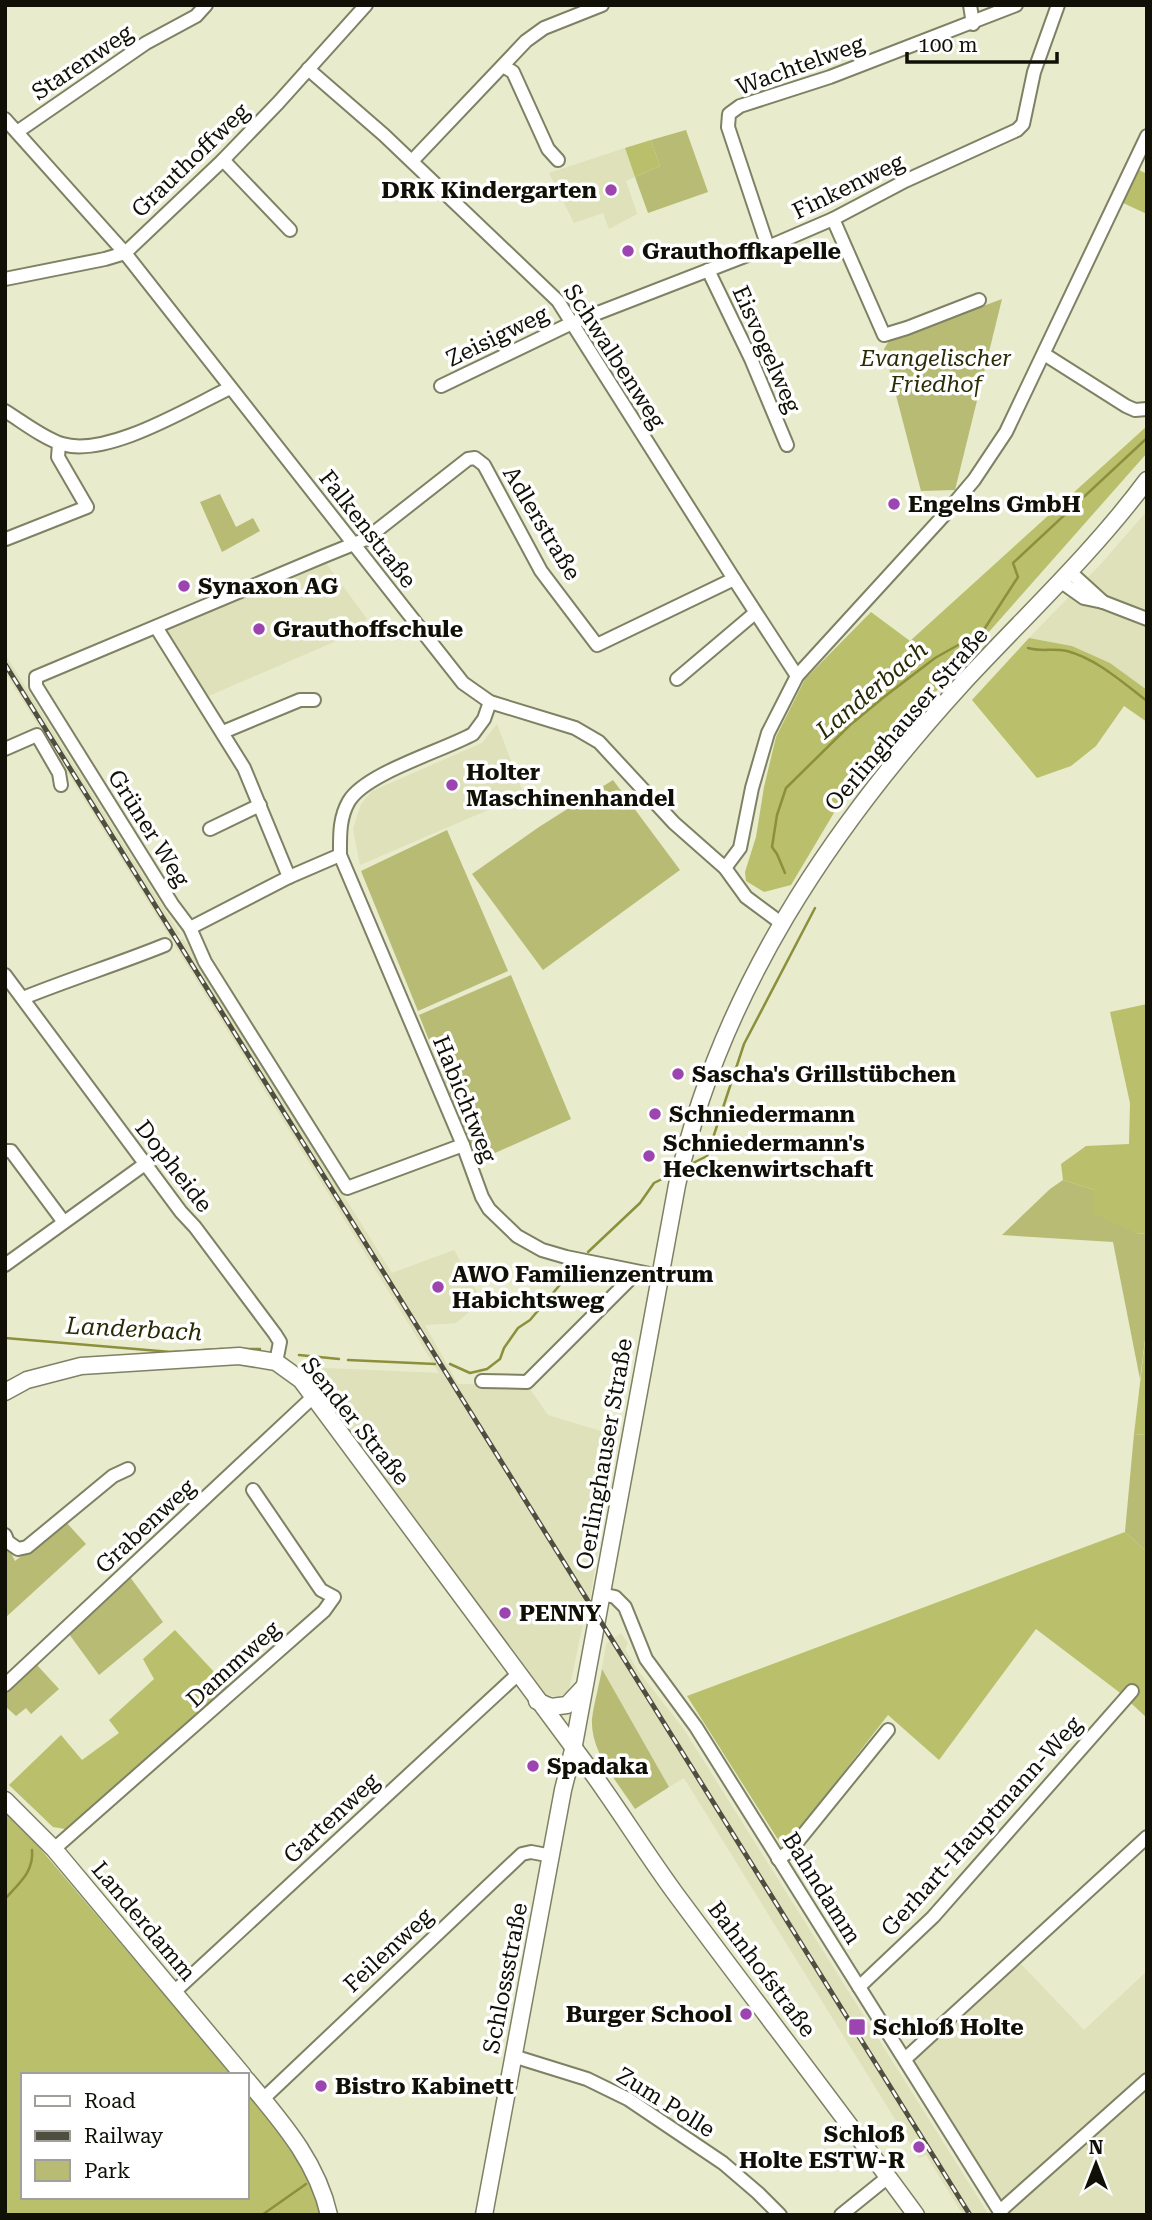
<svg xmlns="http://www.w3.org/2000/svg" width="1152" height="2220" font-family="'Roboto Serif',serif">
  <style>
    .built { fill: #dee1ba }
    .green { fill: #b7bb73 }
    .forest { fill: #babf6b }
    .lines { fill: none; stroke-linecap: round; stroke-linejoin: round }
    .stream { stroke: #8c8f3b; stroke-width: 2.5 }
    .street-casing { stroke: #7f8164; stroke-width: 16 }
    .secondary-casing { stroke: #7f8164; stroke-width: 19 }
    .street { stroke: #fff; stroke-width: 12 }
    .secondary { stroke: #fff; stroke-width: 16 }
    .rail-casing { stroke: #4e4f3f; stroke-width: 5 }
    .rail { stroke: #fff; stroke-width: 2.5; stroke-dasharray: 8; stroke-linecap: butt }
    .poi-dot { fill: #9c45b1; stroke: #fff; stroke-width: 2.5 }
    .labels { text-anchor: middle; stroke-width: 7; stroke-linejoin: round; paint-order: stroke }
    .street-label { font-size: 23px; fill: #101006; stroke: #fff }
    .poi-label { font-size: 23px; font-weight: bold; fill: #101006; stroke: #fff; text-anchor: start }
    .park-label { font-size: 23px; font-style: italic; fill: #2a2c06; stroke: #fff }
    .water-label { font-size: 24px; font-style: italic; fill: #2a2b06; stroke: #fff }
  </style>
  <rect width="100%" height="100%" fill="#e8ebcc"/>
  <!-- built -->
  <g class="built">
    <polygon points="625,148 635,177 626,181 637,214 609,229 603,213 574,223 549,173"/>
    <polygon points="1147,511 1147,690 1110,663 1072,646 1029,638 1101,564"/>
    <polygon points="323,559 367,619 341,639 204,698 163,632 165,626"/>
    <polygon points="5,654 180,934 171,939 5,672"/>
    <polygon points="497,724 522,790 536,785 537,789 360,865 353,829 361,804 372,791 482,743"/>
    <polygon points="183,938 392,1273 454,1250 482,1301 456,1323 425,1325 458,1384 527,1385 548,1415 617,1436 588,1610 586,1609 569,1690 559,1697 547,1695 302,1367 439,1373 174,944"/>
    <polygon points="621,1633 628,1643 625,1649 639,1672 683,1728 989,2215 963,2215 926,2155 919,2158 684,1778 669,1787 602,1669 606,1644"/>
    <polygon points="1020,1963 1084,2030 1147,1971 1147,2215 1010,2215 914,2060"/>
  </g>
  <!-- green -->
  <g class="green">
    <polygon points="686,130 708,192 648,213 635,177 660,166 651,140"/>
    <polygon points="1002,299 955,490 921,491 884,349 889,341"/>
    <polygon points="220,494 236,527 253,518 260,531 222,552 200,502"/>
    <polygon points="613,780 680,870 543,970 472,874 539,827"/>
    <polygon points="447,830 508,971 418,1011 361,871"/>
    <polygon points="511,975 571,1119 477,1161 419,1015"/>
    <polygon points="1063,1180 1094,1190 1136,1233 1147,1234 1147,1324 1140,1379 1113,1242 1002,1235 1050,1189"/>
    <polygon points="1134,1434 1147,1435 1147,1552 1125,1532"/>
    <polygon points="65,1521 86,1544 5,1618 5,1541 15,1561"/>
    <polygon points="130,1577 163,1622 99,1675 69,1634"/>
    <polygon points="36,1664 59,1689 31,1714 26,1708 16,1716 5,1706 5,1692"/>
    <path d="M602,1669L669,1787L635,1809C618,1783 590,1752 592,1719C594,1703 599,1686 602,1669Z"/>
  </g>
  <!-- forest -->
  <g class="forest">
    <polygon points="651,140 660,166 635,177 625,148"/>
    <polygon points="1139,170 1147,174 1147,214 1123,203"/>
    <polygon points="1147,426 1147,453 844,796 791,885 764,892 746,881 745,872 756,837 764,787 776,737 805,679 871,612 910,641"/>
    <polygon points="1029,638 1072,646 1110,663 1147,690 1147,722 1124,706 1096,746 1071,766 1037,778 972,700"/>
    <polygon points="1147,1004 1147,1234 1136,1233 1094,1214 1094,1190 1063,1180 1061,1164 1086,1146 1129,1144 1130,1103 1110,1012"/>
    <polygon points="1147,1324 1147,1435 1134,1434"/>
    <polygon points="1125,1532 1147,1552 1147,1718 1119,1692 1036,1629 939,1760 888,1715 784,1849 687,1696"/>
    <polygon points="175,1630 229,1688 77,1823 65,1829 53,1827 9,1785 61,1735 82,1760 119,1733 109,1720 154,1679 143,1659"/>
    <polygon points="5,1810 16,1820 232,2075 23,2075 23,2197 247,2197 247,2093 293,2148 309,2178 320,2215 5,2215"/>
  </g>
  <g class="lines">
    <!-- stream -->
    <g class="stream">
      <path d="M1028,648C1040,652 1054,648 1067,651C1097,659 1122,682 1147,701"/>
      <polyline points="785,873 777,854 772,847 777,815 786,788 850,725 884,697 935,658 983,631 1018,577 1013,563 1147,438"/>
      <polyline points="689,1165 707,1156 744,1044 815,908"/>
      <polyline points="588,1252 640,1203 654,1183 674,1173"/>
      <polyline points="5,1338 171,1352 222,1349"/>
      <polyline points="243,1349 260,1349"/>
      <polyline points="299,1355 339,1359"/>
      <polyline points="348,1360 435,1364"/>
      <polyline points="450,1364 470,1373 487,1369 500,1359 504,1348 518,1328 530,1320 570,1273"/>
      <path d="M5,1899C19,1883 34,1872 32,1850"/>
      <polyline points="262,2215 306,2184"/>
    </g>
    <defs>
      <g id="street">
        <polyline points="970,5 973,24"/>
        <polyline points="503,66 513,72 548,149 558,160"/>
        <polyline points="308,69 384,135 558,301 734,579 797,676"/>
        <polyline points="5,119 125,253 463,683 490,702 575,728 599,742 674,823 725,868 746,897 781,923"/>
        <polyline points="17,132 146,43 196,16 206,5"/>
        <polyline points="223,160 290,230"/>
        <polyline points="412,161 526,41 544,28 602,5"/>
        <polyline points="833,219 884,335 907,328 979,300"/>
        <polyline points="768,247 728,127 729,114 740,106 830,77 1016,5"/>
        <polyline points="708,270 751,359 787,445"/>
        <polyline points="5,279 105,259 125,253 223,160 278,103 366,5"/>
        <polyline points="1044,354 1126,406 1135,410 1147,409"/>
        <polyline points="441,386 572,323 768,247 833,219 905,181 1017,130 1023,124 1034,72 1058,5"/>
        <path d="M5,411C23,422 43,438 62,444C107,458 188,408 230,388"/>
        <polyline points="6,539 87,507 58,457 59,444"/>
        <polyline points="1069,571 1103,602"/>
        <polyline points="1060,581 1084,598 1103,602 1147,619"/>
        <polyline points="156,627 244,768 289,877"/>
        <polyline points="677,679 755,613"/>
        <path d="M490,702L484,719L473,734C442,751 366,773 349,801C339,818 340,836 340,855L463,1145L482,1197L489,1209L517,1236L542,1250L566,1257L660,1276"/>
        <polyline points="223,732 300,700 314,700"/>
        <polyline points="5,749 37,735 59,773 61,785"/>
        <polyline points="210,829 260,805"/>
        <polyline points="725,868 740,848 752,788 768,733 797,676 946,513 974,480 1006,432 1147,136"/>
        <polyline points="190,928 289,877 340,855"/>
        <polyline points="5,975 181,1212 195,1227 275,1334 280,1342 276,1362"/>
        <path d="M23,998C70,979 118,964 165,945"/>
        <polyline points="463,1145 347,1188 205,962 190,928 172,904 36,686 36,677 324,556 366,539 468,459 475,458 484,465 541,571 597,645 734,579"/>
        <polyline points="5,1151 11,1151 63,1221"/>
        <polyline points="5,1265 145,1164"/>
        <polyline points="482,1381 527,1382 629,1280 634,1272"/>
        <polyline points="5,1535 8,1542 18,1549 27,1547 113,1476 128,1469"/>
        <polyline points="601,1594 615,1597 625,1607 646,1659 696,1727 1002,2215"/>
        <polyline points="5,1685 313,1397"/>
        <polyline points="54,1849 324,1611 334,1597 321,1590 253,1490"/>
        <polyline points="778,1859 790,1851 888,1730"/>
        <polyline points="859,1987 933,1917 1132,1691"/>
        <polyline points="174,1992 517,1675"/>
        <polyline points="513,2056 587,2079 628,2099 723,2163 758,2193 780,2215"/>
        <polyline points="905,2059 1147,1837"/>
        <polyline points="263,2099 522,1854 531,1852 552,1856"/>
        <polyline points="1000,2211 1147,2080"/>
        <polyline points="841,2215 888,2177"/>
      </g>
      <g id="secondary">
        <path d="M5,1392L27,1380L81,1366L239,1356L276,1362L301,1380C397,1509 492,1638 588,1767C618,1808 645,1852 675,1893C755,2001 837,2107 916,2215"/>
        <polyline points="537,1701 551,1707 567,1705 583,1688"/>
        <polyline points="5,1800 54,1849 243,2075"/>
        <path d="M247,2080C281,2121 317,2161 329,2215"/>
        <path d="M484,2215L563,1790L573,1750L677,1185C720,992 830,829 962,684C1024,617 1092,554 1147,480"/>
      </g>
    </defs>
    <!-- street casing -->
    <use href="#street" class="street-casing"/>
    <!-- secondary casing -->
    <use href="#secondary" class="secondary-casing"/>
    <!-- street -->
    <use href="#street" class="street"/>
    <!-- secondary -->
    <use href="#secondary" class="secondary"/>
    <defs>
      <polyline id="rail" points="5,664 970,2215"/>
    </defs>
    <!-- rail casing -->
    <use href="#rail" class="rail-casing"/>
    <!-- rail -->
    <use href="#rail" class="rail"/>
  </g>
  <!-- markers -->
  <g class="poi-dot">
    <circle cx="611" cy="190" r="7"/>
    <circle cx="628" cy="251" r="7"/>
    <circle cx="894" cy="504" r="7"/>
    <circle cx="184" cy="586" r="7"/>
    <circle cx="259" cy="629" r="7"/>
    <circle cx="452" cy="785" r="7"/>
    <circle cx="678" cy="1074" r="7"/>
    <circle cx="655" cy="1114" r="7"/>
    <circle cx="649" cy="1156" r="7"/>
    <circle cx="438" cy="1287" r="7"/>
    <circle cx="505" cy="1613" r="7"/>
    <circle cx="533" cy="1766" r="7"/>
    <circle cx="746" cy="2014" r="7"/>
    <rect x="848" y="2018" width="18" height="18" rx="3.5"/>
    <circle cx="321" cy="2086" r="7"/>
    <circle cx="919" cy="2147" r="7"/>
  </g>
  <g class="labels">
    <!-- street labels -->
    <g class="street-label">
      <text transform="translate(82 62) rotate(-34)" y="8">Starenweg</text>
      <text transform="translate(800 65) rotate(-20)" y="8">Wachtelweg</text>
      <text transform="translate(190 160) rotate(-44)" y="8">Grauthoffweg</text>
      <text transform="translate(848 186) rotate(-26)" y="8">Finkenweg</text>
      <text transform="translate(497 336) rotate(-26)" y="8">Zeisigweg</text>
      <text transform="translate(767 349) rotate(66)" y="8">Eisvogelweg</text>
      <text transform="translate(615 356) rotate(57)" y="8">Schwalbenweg</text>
      <text transform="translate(542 523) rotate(59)" y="8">Adlerstraße</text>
      <text transform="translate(368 529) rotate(52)" y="8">Falkenstraße</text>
      <text transform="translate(906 719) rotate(-49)" y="8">Oerlinghauser Straße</text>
      <text transform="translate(149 828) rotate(58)" y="8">Grüner Weg</text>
      <text transform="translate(465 1099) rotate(68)" y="8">Habichtweg</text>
      <text transform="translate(174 1166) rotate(52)" y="8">Dopheide</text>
      <text transform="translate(356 1421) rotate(51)" y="8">Sender Straße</text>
      <text transform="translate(604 1454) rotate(-80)" y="8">Oerlinghauser Straße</text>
      <text transform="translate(145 1526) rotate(-43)" y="8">Grabenweg</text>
      <text transform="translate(233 1664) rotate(-42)" y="8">Dammweg</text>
      <text transform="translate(331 1818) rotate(-43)" y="8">Gartenweg</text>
      <text transform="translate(981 1826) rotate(-48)" y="8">Gerhart-Hauptmann-Weg</text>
      <text transform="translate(822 1888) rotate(58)" y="8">Bahndamm</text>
      <text transform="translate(144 1921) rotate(50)" y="8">Landerdamm</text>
      <text transform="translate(388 1950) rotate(-43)" y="8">Feilenweg</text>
      <text transform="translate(762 1969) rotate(53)" y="8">Bahnhofstraße</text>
      <text transform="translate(505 1978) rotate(-79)" y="8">Schlossstraße</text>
      <text transform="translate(666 2102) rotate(32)" y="8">Zum Polle</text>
    </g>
    <!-- poi labels -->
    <g class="poi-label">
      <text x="597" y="198" text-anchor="end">DRK Kindergarten</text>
      <text x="642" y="259">Grauthoffkapelle</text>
      <text x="908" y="512">Engelns GmbH</text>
      <text x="198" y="594">Synaxon AG</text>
      <text x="273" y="637">Grauthoffschule</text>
      <text x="466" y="780">Holter<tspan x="466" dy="26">Maschinenhandel</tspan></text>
      <text x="692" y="1082">Sascha's Grillstübchen</text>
      <text x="669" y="1122">Schniedermann</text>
      <text x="663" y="1151">Schniedermann's<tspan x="663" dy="26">Heckenwirtschaft</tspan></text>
      <text x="452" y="1282">AWO Familienzentrum<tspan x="452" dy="26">Habichtsweg</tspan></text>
      <text x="519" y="1621">PENNY</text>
      <text x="547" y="1774">Spadaka</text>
      <text x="732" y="2022" text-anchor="end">Burger School</text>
      <text x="873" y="2035">Schloß Holte</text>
      <text x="335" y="2094">Bistro Kabinett</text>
      <text x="905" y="2142" text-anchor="end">Schloß<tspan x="905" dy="26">Holte ESTW-R</tspan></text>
    </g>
    <!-- park labels -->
    <g class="park-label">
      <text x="936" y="366">Evangelischer<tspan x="936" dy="26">Friedhof</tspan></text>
    </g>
    <!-- water labels -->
    <g class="water-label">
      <text transform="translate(872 690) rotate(-40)" y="8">Landerbach</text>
      <text transform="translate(134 1329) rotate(3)" y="8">Landerbach</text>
    </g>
  </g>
  <!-- border -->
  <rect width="1152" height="2220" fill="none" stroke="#101006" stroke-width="14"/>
  <!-- legend -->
  <rect x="21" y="2073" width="228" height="126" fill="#ffffff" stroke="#9f9f9b" stroke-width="2"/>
  <rect x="35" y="2096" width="35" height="10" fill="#ffffff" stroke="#9f9f9b" stroke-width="2"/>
  <text x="84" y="2108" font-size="21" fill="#101006">Road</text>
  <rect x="35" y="2131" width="35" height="10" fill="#4e4f3f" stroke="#9f9f9b" stroke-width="2"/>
  <text x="84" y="2143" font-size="21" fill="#101006">Railway</text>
  <rect x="35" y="2160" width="35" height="21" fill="#b7bb73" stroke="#9f9f9b" stroke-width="2"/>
  <text x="84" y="2178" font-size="21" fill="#101006">Park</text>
  <!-- north arrow -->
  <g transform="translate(1096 2164)" stroke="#ffffff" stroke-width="5" paint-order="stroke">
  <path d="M0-5L12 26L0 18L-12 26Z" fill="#101006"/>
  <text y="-10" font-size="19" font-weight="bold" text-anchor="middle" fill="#101006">N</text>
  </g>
  <!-- scale -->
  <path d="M907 52v10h150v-10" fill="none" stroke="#101006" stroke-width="3.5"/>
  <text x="918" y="52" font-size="21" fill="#101006" stroke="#ffffff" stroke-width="5" paint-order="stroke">100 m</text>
</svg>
